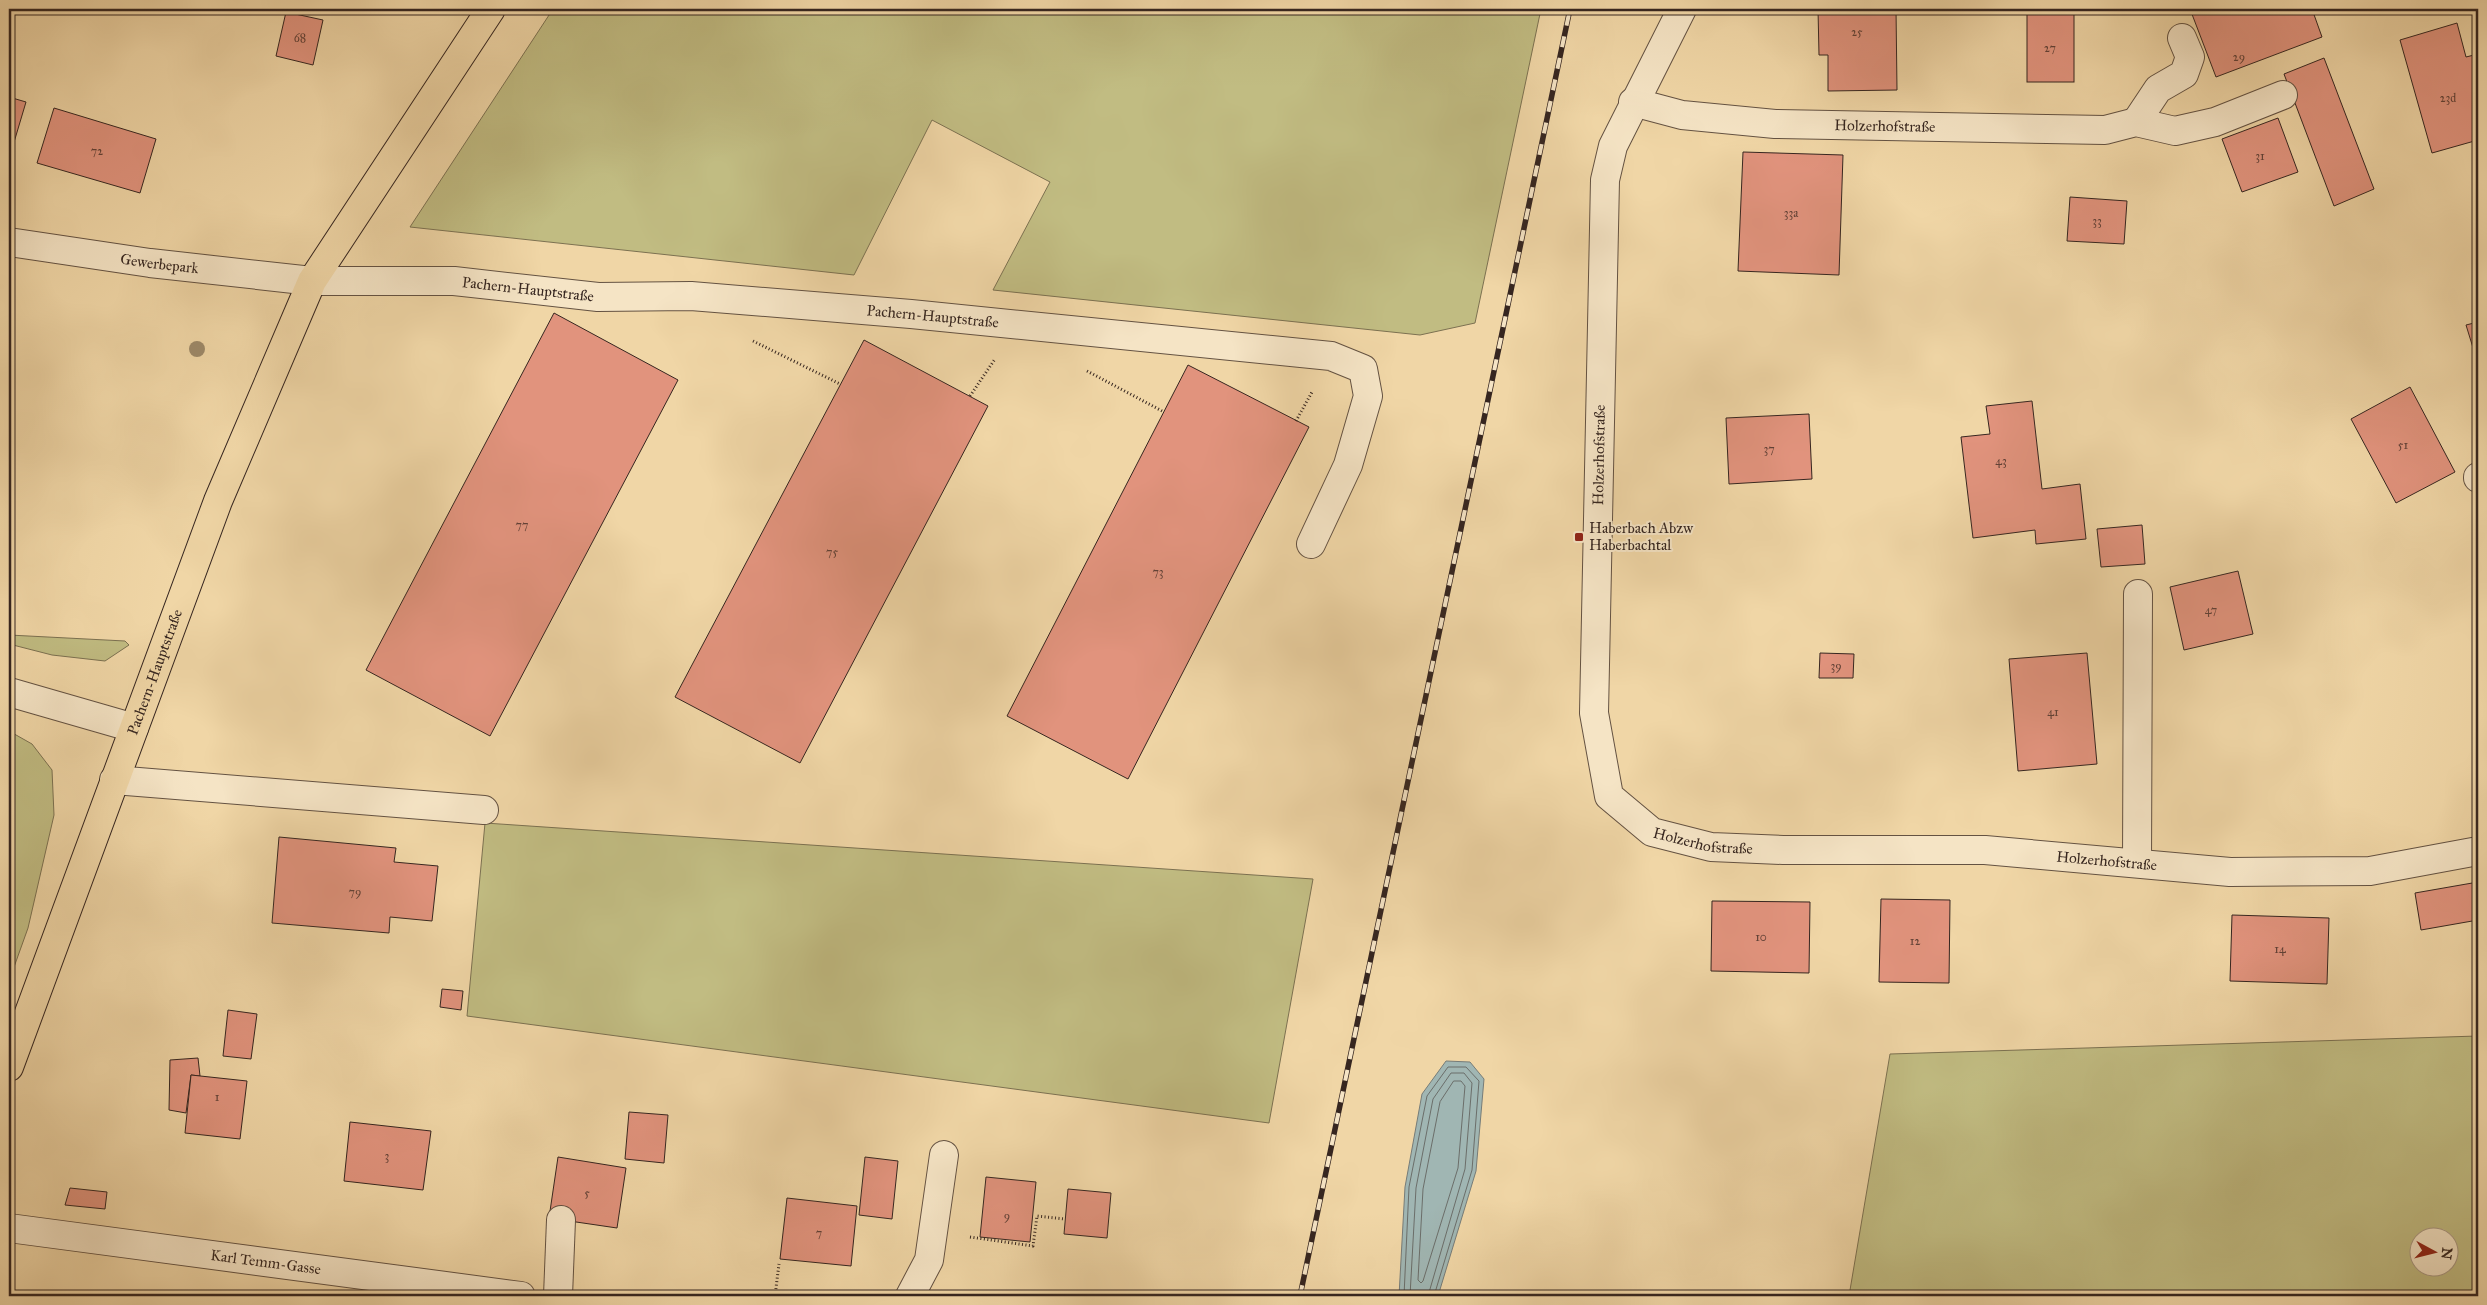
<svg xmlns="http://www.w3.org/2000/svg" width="2487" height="1305" font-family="'IM FELL Great Primer',serif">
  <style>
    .green { fill: #c1bc82; stroke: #7c7151; fill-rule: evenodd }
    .water { fill: #a0b6b3; stroke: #767c78 }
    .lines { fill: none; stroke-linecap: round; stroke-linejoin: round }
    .shore { stroke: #6b6e6a; stroke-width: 1 }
    .building { fill: #e1937d; stroke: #362620 }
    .minor-casing { stroke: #645242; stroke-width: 30 }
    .major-casing { stroke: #362620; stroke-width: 30 }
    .path { stroke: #362620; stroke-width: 3; stroke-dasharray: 1 2.5; stroke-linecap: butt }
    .minor { stroke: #f5e4c5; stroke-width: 28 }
    .major { stroke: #f0d6a6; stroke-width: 28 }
    .rail-casing { stroke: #362620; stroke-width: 5.5 }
    .rail { stroke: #f5e4c5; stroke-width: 4; stroke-dasharray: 11; stroke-linecap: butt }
    .tree { fill: #9d8a6a }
    .poi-dot { fill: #8f2418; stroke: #f5e4c5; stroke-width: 2 }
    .labels { text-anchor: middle; stroke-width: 4; stroke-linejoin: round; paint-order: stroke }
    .number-label { font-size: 12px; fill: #614137 }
    .street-label { font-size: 15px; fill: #362620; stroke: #f5e4c5 }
    .poi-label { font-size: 15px; fill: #362620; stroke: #f5e4c5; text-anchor: start }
  </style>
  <rect width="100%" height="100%" fill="#f0d6a6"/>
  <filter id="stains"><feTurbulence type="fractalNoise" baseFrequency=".004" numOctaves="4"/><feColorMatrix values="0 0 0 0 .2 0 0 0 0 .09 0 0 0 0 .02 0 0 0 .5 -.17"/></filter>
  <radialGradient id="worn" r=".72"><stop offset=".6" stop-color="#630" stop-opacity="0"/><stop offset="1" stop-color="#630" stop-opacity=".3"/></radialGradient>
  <!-- green -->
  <g class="green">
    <polygon points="553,9 1541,9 1475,323 1420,335 993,290 1050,182 932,120 854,275 410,227"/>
    <polygon points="9,635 125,641 129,645 105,661 52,655 9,644"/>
    <polygon points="9,731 32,744 52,770 54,815 28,928 9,981"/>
    <polygon points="485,823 1313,879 1269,1123 467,1016"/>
    <path d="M2478,1036V1296H1849L1890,1054ZM2420,1238H2450V1268H2420Z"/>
  </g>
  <!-- water -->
  <polygon class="water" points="1446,1061 1470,1062 1484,1079 1476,1171 1438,1296 1399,1296 1405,1187 1422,1094"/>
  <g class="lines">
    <!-- shore -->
    <g class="shore">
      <polygon points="1454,1081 1461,1081 1465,1086 1458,1168 1423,1281 1421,1283 1418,1280 1423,1189 1440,1102"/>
      <polyline points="1404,1296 1409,1187 1427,1096 1448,1067 1466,1067 1479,1081 1472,1170 1434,1296"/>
      <polyline points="1410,1296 1416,1188 1433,1099 1451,1073 1464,1073 1472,1083 1465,1169 1428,1296"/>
    </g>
  </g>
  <!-- building -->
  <g class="building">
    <polygon points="1818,9 1896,9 1897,90 1828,91 1828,55 1819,55"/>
    <polygon points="2190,9 2312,9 2322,37 2216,77"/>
    <polygon points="286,12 323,20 313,65 276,56"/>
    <rect x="2027" y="13" width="47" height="69"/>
    <polygon points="2457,23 2466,57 2478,54 2478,140 2432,153 2400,40"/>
    <polygon points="2324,58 2374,189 2334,206 2284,74"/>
    <polygon points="9,97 26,102 9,159"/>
    <polygon points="54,108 156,139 140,193 37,163"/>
    <polygon points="2278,118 2298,172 2242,192 2222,139"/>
    <polygon points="1743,152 1843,155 1839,275 1738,271"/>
    <polygon points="2070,197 2127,201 2124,244 2067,241"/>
    <polygon points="554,313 678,380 490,736 366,670"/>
    <polygon points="2478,322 2478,364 2466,325"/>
    <polygon points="864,340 988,406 800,763 675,697"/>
    <polygon points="1188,365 1309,427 1128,779 1007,716"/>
    <polygon points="2410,387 2455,472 2396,503 2351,419"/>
    <polygon points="2032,401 2042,489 2080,484 2086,539 2036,544 2035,530 1973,538 1961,437 1990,434 1986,406"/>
    <polygon points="1809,414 1812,479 1729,484 1726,418"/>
    <polygon points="2142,525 2145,564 2101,567 2097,529"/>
    <polygon points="2238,571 2253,634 2184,650 2170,587"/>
    <polygon points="1820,653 1854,654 1853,678 1819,678"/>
    <polygon points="2087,653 2097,764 2018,771 2009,659"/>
    <polygon points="279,837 396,848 394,862 438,866 432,921 390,917 389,933 272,923"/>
    <polygon points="2478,882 2478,920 2421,930 2415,893"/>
    <polygon points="1881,899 1950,900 1949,983 1879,982"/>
    <polygon points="1712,901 1810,902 1809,973 1711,971"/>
    <polygon points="2232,915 2329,918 2327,984 2230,981"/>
    <polygon points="442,989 463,991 461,1010 440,1007"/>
    <polygon points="228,1010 257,1014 251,1059 223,1056"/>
    <polygon points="198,1058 200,1076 191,1075 186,1113 169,1110 170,1060"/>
    <polygon points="191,1075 247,1081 240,1139 185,1133"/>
    <polygon points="629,1112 668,1115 664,1163 625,1159"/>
    <polygon points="350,1122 431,1131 423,1190 344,1181"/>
    <polygon points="558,1157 626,1168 617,1228 549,1218"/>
    <polygon points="865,1157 898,1161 892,1219 859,1215"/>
    <polygon points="986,1177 1036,1182 1030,1242 980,1237"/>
    <polygon points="70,1188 107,1192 105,1209 65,1205"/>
    <polygon points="1068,1189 1111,1193 1107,1238 1064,1234"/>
    <polygon points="787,1198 857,1206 851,1266 780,1259"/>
  </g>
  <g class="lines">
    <defs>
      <g id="minor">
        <path id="s1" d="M1682,9L1613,146L1605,180L1594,713L1609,796L1652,832L1711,847L1783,850H1985L2230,872L2370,871L2478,851"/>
        <path id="s2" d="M1633,102L1682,115L1775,124L2105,130L2136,122L2175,131L2215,122L2283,95"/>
        <polyline points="2136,122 2158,89 2184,74 2190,57 2182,38"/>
        <path id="s3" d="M9,242L150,263L312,281H454L598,297L691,296L911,314L1331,356L1363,369L1368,396L1348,465L1311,544"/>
        <polyline points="2478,477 2478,478"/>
        <polyline points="9,692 134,728"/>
        <polyline points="114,780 484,810"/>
        <polyline points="2137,863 2138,594"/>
        <path id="s4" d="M9,1228L521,1296"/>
        <polyline points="558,1296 561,1220"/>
        <polyline points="910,1296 929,1260 944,1155"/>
      </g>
      <g id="major">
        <path id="s5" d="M9,1067L218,501L312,281L491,9"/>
      </g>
    </defs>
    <!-- minor casing -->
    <use href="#minor" class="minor-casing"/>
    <!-- major casing -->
    <use href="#major" class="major-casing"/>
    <!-- path -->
    <g class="path">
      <polyline points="753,341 840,384"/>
      <polyline points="1087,371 1164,412"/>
      <polyline points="970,396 995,359"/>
      <polyline points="1296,421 1312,392"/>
      <polyline points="970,1237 1033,1246 1037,1216 1065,1219"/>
      <polyline points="775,1296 779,1264"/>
    </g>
    <!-- minor -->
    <use href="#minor" class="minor"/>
    <!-- major -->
    <use href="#major" class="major"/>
    <defs>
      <polyline id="rail" points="1300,1296 1570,9"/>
    </defs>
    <!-- rail casing -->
    <use href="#rail" class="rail-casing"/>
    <!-- rail -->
    <use href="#rail" class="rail"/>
  </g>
  <!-- trees -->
  <circle class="tree" cx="197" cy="349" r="8"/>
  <!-- markers -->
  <rect class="poi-dot" x="1574" y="532" width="10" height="10" rx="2.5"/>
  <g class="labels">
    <!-- number labels -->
    <g class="number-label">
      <text x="1857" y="36">25</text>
      <text x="300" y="42">68</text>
      <text x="2050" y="52">27</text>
      <text x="2239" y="61">29</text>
      <text x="2448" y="102">23d</text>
      <text x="97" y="155">72</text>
      <text x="2260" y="160">31</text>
      <text x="1791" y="217">33a</text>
      <text x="2097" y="225">33</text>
      <text x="2403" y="449">51</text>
      <text x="1769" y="453">37</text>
      <text x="2001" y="465">43</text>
      <text x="522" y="529">77</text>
      <text x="832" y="556">75</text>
      <text x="1158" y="576">73</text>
      <text x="2211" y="614">47</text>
      <text x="1836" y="670">39</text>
      <text x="2053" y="716">41</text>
      <text x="355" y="896">79</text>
      <text x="1761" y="941">10</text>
      <text x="1915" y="945">12</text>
      <text x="2280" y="953">14</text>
      <text x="217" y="1101">1</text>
      <text x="387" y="1160">3</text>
      <text x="587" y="1197">5</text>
      <text x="1007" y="1220">9</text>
      <text x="819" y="1237">7</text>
    </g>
    <!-- street labels -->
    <g class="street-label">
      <text dy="5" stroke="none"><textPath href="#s2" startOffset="254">Holzerhofstraße</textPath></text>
      <text dy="5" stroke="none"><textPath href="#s3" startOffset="152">Gewerbepark</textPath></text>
      <text dy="5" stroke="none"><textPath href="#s3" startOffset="522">Pachern-Hauptstraße</textPath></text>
      <text dy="5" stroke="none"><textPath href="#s3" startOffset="928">Pachern-Hauptstraße</textPath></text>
      <text transform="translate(1599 455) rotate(-89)" y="5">Holzerhofstraße</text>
      <text dy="5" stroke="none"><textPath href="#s5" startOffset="421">Pachern-Hauptstraße</textPath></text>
      <text dy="5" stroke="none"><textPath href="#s1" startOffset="914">Holzerhofstraße</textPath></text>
      <text dy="5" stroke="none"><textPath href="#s1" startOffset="1319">Holzerhofstraße</textPath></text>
      <text dy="5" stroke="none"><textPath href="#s4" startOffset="259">Karl Temm-Gasse</textPath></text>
    </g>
    <!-- poi labels -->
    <g class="poi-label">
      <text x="1589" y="533">Haberbach Abzw<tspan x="1589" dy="17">Haberbachtal</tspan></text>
    </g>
  </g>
  <!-- margin -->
  <rect width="2487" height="1305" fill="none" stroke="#f0d6a6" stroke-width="30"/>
  <rect x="10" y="10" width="2467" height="1285" fill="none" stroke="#362620" stroke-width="2.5"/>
  <rect x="15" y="15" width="2457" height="1275" fill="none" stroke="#362620"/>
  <!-- north arrow -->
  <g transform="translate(2434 1252) rotate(97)"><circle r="24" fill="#f5e4c5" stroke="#a99883"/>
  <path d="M0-4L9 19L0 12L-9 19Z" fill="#8f2418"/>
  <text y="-8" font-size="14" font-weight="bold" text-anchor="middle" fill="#362620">N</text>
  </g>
  <rect width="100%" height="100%" filter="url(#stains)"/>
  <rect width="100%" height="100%" fill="url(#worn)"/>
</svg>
